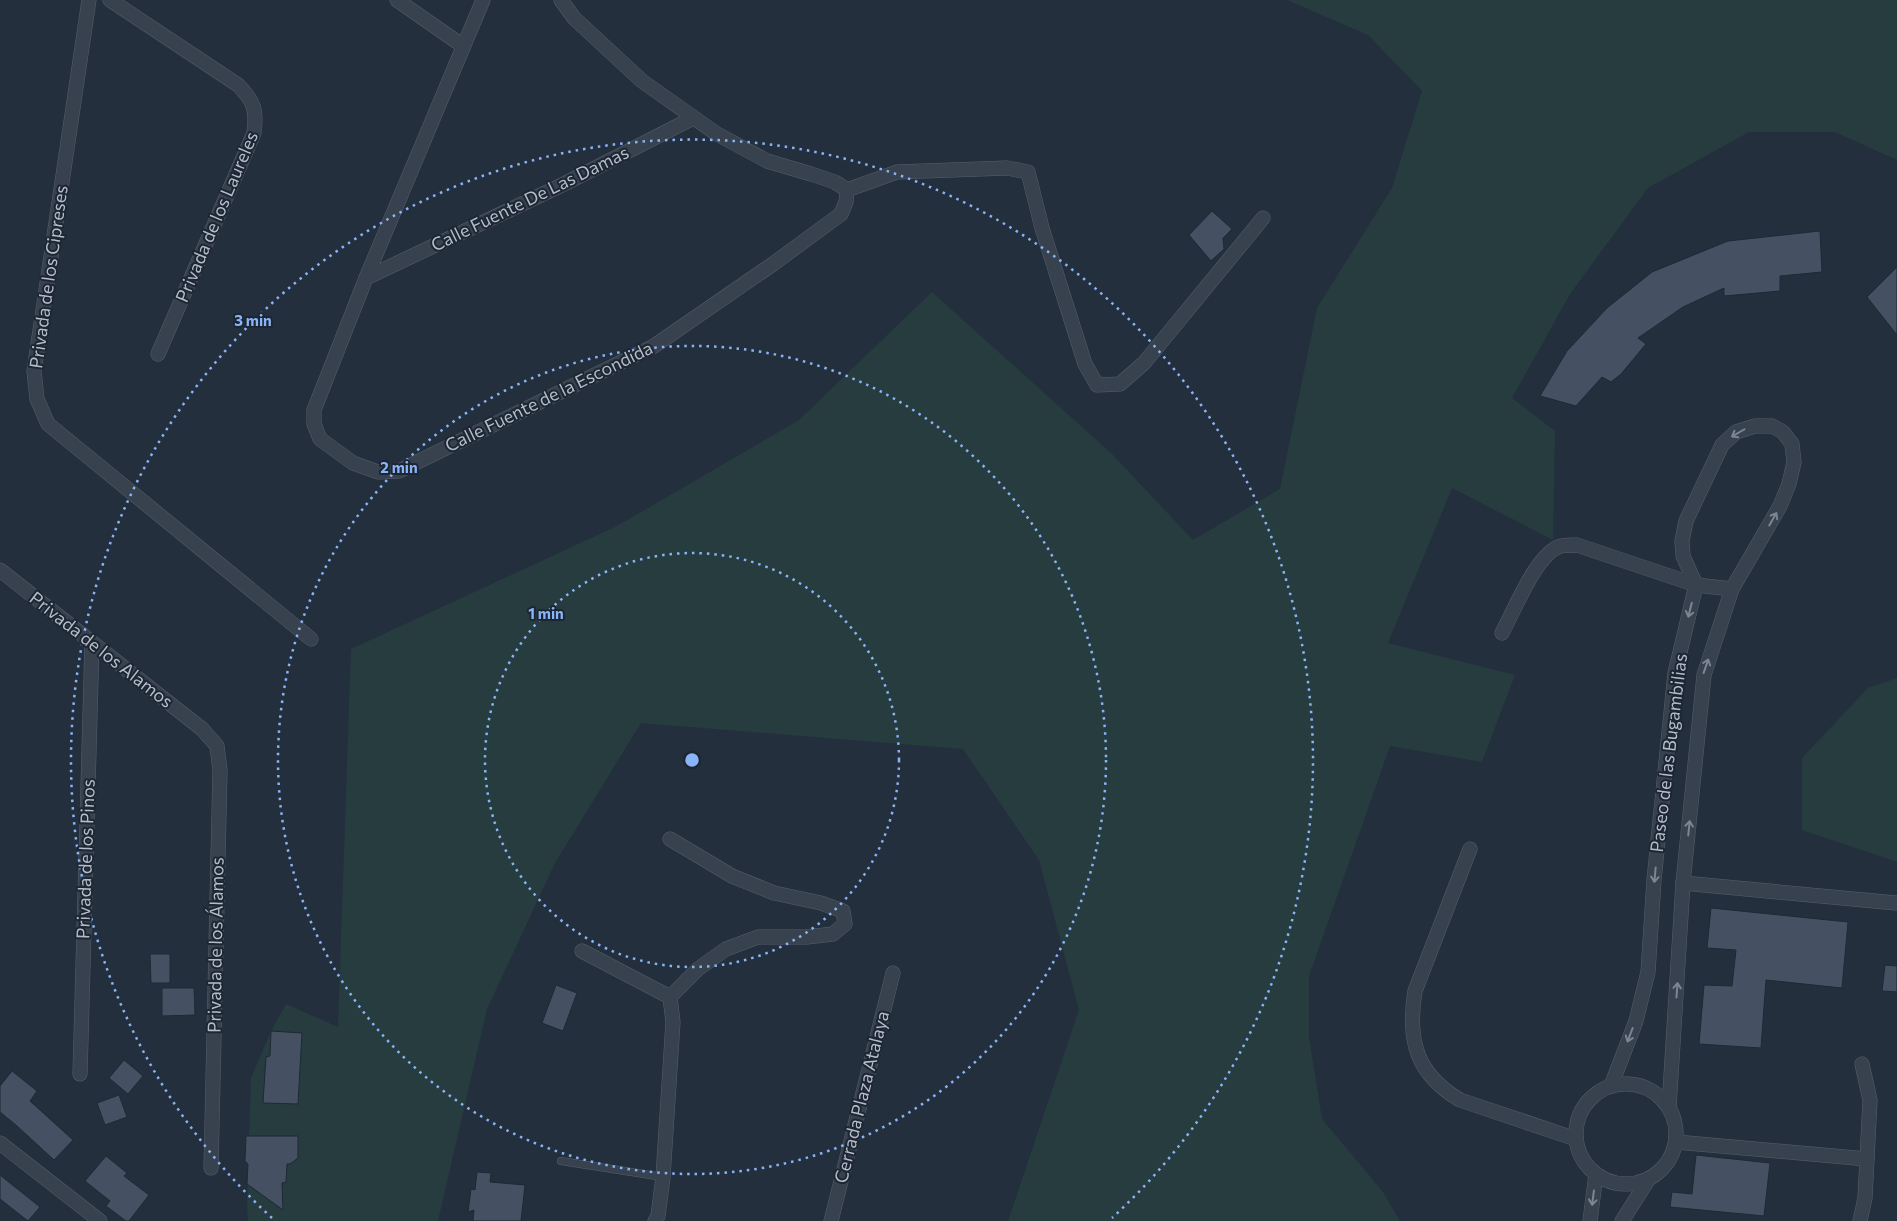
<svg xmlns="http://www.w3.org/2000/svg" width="1897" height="1221" font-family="Commissioner,sans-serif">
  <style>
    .green { fill: #263c3f }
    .building { fill: #455162; stroke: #1f2835 }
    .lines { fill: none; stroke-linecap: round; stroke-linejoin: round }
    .lane-casing { stroke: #565f6c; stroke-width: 8 }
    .street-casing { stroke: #565f6c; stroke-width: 15 }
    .lane { stroke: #38414e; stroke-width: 7 }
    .street { stroke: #38414e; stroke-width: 14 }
    .oneway { stroke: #7c8592 }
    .ring { fill: none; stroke: #8ab4f8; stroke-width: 2.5; stroke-dasharray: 2.5 5 }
    .labels { text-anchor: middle; stroke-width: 4; stroke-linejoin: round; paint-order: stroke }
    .street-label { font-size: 18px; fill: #b4bcc9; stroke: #1d2633 }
    .centre { fill: #8ab4f8; stroke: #1d2633; stroke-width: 2.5 }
    .ring-label { font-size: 15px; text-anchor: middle; font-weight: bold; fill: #8ab4f8; stroke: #1d2633; stroke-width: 4; stroke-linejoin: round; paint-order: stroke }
  </style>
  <rect width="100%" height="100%" fill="#242f3e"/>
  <!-- green -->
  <g class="green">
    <polygon points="1287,0 1897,0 1897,160 1835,132 1749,132 1648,188 1570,294 1512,398 1555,431 1553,540 1452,488 1388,643 1515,675 1482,762 1390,746 1309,976 1309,1037 1322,1119 1383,1192 1400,1221 1008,1221 1079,1010 1039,860 963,749 641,723 555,863 487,1009 438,1221 248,1221 247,1206 251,1078 271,1031 286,1004 338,1027 351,649 617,526 799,420 932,292 1112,454 1193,540 1280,489 1317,308 1392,188 1422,91 1368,35"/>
    <polygon points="1897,678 1897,862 1802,830 1802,758 1868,688"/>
  </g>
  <!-- building -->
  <g class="building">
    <polygon points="1212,211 1232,229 1223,238 1224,249 1211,261 1189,235"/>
    <polygon points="1820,231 1822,272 1780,276 1780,291 1724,296 1724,288 1683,307 1638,338 1646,344 1621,374 1611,382 1602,377 1576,406 1540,396 1567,351 1607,308 1652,272 1728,241"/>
    <polygon points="1897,267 1897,335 1867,297"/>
    <polygon points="1711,908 1848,922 1842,988 1766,980 1761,1048 1699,1044 1704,985 1732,986 1736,950 1707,948"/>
    <polygon points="150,954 170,954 170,983 151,983"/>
    <polygon points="1885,965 1897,966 1897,992 1882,991"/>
    <polygon points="556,985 577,993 563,1031 542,1023"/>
    <polygon points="162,988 194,988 195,1015 162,1016"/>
    <polygon points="271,1031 302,1033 298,1104 263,1103 266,1057 270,1056"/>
    <polygon points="124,1060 143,1076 128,1094 109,1078"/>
    <polygon points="12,1071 37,1091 30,1101 73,1140 54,1160 17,1126 0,1112 0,1086"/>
    <polygon points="119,1095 127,1117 105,1125 97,1103"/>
    <polygon points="246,1136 298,1136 298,1158 290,1164 287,1164 286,1182 282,1183 283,1210 247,1184 248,1164 245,1161"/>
    <polygon points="1696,1155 1770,1163 1764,1216 1670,1207 1672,1192 1692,1194"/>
    <polygon points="106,1156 127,1173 124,1176 149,1195 129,1221 126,1221 106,1206 110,1201 85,1181"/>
    <polygon points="477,1172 491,1173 490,1182 525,1185 521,1221 473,1221 474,1210 468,1212 471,1189 475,1190"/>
    <polygon points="0,1175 40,1207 28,1221 0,1199"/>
  </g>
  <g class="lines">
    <defs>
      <polyline id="lane" points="561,1161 663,1177"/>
      <g id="street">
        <polyline points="89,0 34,371 37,399 48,424 311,639"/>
        <path d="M110,0L238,85C254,101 257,110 254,133L158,354"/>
        <polyline points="397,0 463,46"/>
        <polyline points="483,0 366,278 314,410 314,424 320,439 353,463 378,472 399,471 654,346 773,264 841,214 846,202 847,190"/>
        <polyline points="561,0 574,18 642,81 717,134 767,161 811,174 835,182 847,190"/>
        <polyline points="847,190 897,172 1007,168 1028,172 1042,228 1085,364 1097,385 1120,384 1144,363 1263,218"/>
        <polyline points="366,278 564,184 693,118"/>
        <polyline points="0,570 202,729 217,746 220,770 211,1168"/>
        <path d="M1502,633C1514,611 1537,552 1561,546C1566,545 1572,545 1577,545L1696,585L1732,589"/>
        <path d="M1470,849L1415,991C1407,1040 1416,1074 1460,1100L1576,1139"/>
        <polyline points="1683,883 1896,903"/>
        <polyline points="582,951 670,997 673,1022 663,1177 658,1216 655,1221"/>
        <polyline points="670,997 698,969 726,949 758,937 807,937 833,934 845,924 843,911 821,903 774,893 732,876 670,839"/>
        <polyline points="80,1074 92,643"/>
        <circle cx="1626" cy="1134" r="50"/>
        <polyline points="1611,1086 1636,1021 1648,972 1654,880 1675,673 1696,585 1683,556 1682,541 1686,521 1722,445 1736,432 1755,426 1772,426 1783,432 1792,444 1794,462 1789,484 1780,506 1732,589 1704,675 1683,883 1669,1108"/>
        <polyline points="1676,1142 1867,1159"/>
        <polyline points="0,1143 100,1221"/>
        <polyline points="831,1221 893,973"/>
        <polyline points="1590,1221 1596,1174"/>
        <polyline points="1622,1221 1648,1180"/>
        <polyline points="1860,1221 1865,1198 1870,1100 1862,1064"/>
      </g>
    </defs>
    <!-- lane casing -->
    <use href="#lane" class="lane-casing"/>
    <!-- street casing -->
    <use href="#street" class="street-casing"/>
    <!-- lane -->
    <use href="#lane" class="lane"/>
    <!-- street -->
    <use href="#street" class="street"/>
  </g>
  <!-- one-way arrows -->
  <defs><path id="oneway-shaft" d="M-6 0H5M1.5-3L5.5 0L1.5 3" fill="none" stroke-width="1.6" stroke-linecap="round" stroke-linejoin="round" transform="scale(1.25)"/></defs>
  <g class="oneway">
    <use href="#oneway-shaft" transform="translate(1738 433) rotate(150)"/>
    <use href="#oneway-shaft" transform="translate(1773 519) rotate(-60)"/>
    <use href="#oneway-shaft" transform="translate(1690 610) rotate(104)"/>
    <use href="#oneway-shaft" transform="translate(1706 666) rotate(-71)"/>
    <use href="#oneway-shaft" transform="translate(1689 828) rotate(-84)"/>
    <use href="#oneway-shaft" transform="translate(1655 875) rotate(95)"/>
    <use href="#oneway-shaft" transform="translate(1677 990) rotate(-86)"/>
    <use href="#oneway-shaft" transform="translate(1630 1035) rotate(111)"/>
    <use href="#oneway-shaft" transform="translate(1593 1198) rotate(97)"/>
  </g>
  <!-- distance rings -->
  <g class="ring">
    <circle cx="692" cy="760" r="207"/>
    <circle cx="692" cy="760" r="414"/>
    <path d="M272 1218A621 621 0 1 1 1112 1218"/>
  </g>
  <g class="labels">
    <!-- street labels -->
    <g class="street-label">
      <text transform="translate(530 199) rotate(-26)" y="6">Calle Fuente De Las Damas</text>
      <text transform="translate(217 217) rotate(-67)" y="6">Privada de los Laureles</text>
      <text transform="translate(49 277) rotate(-82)" y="6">Privada de los Cipreses</text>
      <text transform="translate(549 397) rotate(-26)" y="6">Calle Fuente de la Escondida</text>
      <text transform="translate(101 650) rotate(38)" y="6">Privada de los Alamos</text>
      <text transform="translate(1669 753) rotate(-83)" y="6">Paseo de las Bugambilias</text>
      <text transform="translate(86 859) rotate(-88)" y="6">Privada de los Pinos</text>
      <text transform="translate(216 945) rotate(-89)" y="6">Privada de los Álamos</text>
      <text transform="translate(862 1097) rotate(-76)" y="6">Cerrada Plaza Atalaya</text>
    </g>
  </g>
  <circle cx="692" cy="760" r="8" class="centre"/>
  <g class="ring-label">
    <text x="253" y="326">3 min</text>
    <text x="399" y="473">2 min</text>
    <text x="546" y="619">1 min</text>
  </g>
</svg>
